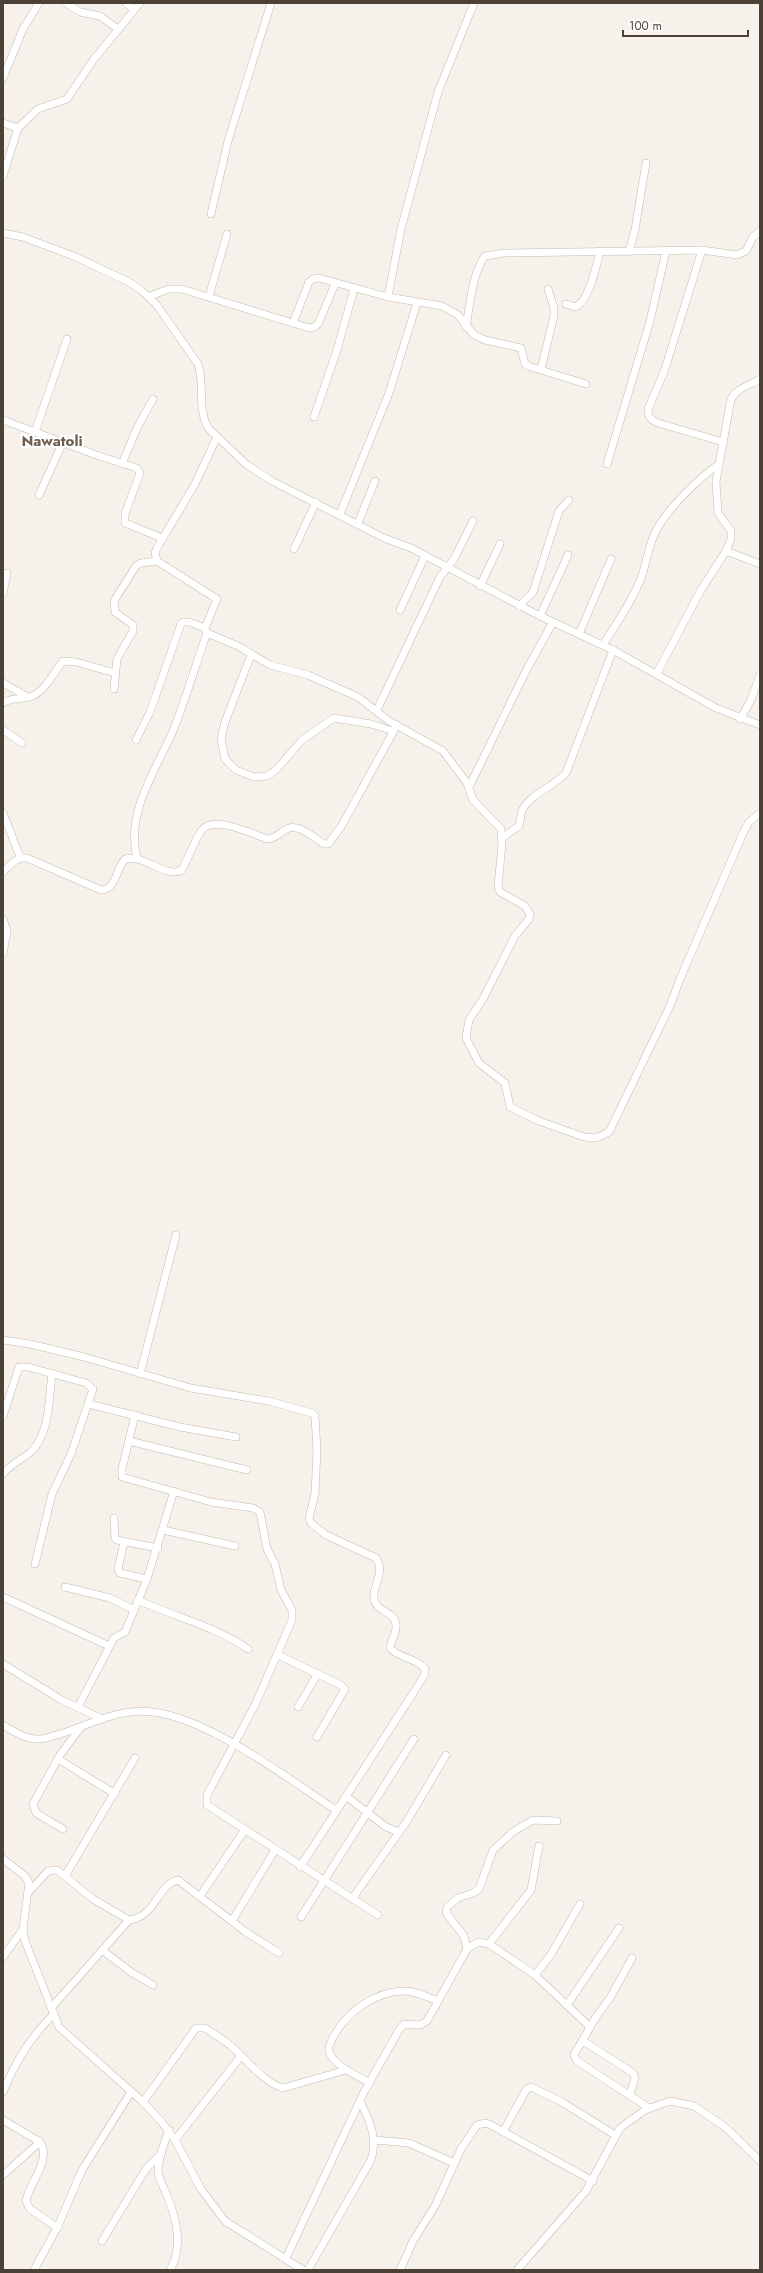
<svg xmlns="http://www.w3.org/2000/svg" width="763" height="2273" font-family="Jost,sans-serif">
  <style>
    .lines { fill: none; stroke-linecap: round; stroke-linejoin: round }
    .street-casing { stroke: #c5baaf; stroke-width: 8 }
    .street { stroke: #fff; stroke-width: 7 }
    .labels { text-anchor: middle; stroke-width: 4; stroke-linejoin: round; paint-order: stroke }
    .neighbourhood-label { font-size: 15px; font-weight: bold; fill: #6e5d4e; stroke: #fff }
  </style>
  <rect width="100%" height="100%" fill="#f6f1ea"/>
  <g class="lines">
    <defs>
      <g id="street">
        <polyline points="66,3 80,12 100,16 118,29"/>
        <polyline points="126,3 133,9"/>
        <polyline points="3,78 23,29 39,3"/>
        <polyline points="3,123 18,128"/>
        <polyline points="3,176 18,128 38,109 67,99 94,59 140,3"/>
        <polyline points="211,214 228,141 271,3"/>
        <path d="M3,233L23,237L76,257L129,282L141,290L156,304L198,364C205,385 197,408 208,428L247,465L272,481L384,538L411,548L540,616L613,650L716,708L760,725"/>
        <path d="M702,250L664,372L648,409C648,417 651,420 658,423L723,442"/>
        <polyline points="629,252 635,230 646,163"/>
        <polyline points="150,296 169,289 182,289 309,328 315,327 319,322 335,284"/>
        <polyline points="209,296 227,234"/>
        <polyline points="388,297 401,229 438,92 474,3"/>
        <path d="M566,304L575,307C589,302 597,264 600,251"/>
        <polyline points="293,323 309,282 313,279 319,278 388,297 442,306 458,315 474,335 485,340 521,348 525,364 528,366 586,384"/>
        <path d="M466,327C470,305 472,274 485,256L504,253L702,250L737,255L746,251L753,237L760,231"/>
        <polyline points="541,369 554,316 554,308 548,289"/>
        <polyline points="314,417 337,350 354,289"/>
        <polyline points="3,420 99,456 137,468 140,473 125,514 125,523 162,538"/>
        <polyline points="35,432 67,339"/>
        <polyline points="217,437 195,484 157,548 155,553 157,561 217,599 205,628 207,633 238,646 270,665 308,675 358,697 389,721 443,751 467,783 473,800 501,829 502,843 498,887 500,892 525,906 530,914 529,919 515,936 483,999 469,1020 466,1038 479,1063 505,1083 510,1107 539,1121 584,1137 596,1138 609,1132 670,1006 680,979 744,831 749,822 760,813"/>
        <polyline points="122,464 137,428 153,399"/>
        <polyline points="607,464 650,321 666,251"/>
        <polyline points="39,495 63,442"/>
        <polyline points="340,514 389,393 417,303"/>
        <polyline points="358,523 375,481"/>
        <polyline points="294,549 316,502"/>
        <polyline points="726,551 760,564"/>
        <polyline points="480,586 500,544"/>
        <polyline points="3,593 7,573"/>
        <polyline points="519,606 533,592 559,511 569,500"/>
        <polyline points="400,610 425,556"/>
        <polyline points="540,616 568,555"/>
        <polyline points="579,634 611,559"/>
        <path d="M603,645C616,624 632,602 641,578C647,563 648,546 656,531C667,509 698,479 719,464"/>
        <polyline points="251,655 225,722 221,738 225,759 236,770 254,777 267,776 276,770 302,740 334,718 371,724 393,731"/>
        <path d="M657,673L701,590L726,551L731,539V531L718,513L716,481L731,399C738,387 749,386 760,379"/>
        <polyline points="3,683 26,696"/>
        <polyline points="114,689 117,659 133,631 133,625 115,612 114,601 136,566 141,563 157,561"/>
        <path d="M3,703C13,696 20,700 30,697C45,692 54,672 63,661L76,662L115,673"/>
        <polyline points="377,710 440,577 454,559 473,521"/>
        <polyline points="740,719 751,700 760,675"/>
        <polyline points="3,730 22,743"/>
        <polyline points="136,740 150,712 181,624 183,622 189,622 205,628"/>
        <polyline points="469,787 527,669 553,622"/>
        <polyline points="3,813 20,857"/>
        <path d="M503,837L519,826C521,821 520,816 522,811C528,795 555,786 566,773L613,650"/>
        <path d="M137,858C125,810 158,768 175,726C187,695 196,664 207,633"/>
        <path d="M3,872C11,864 16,857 27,858L101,890C116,890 116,869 125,859C145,854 162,877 181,871C189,858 193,843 201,831C213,814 252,834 268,839C276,838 279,834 285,830C297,821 314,838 324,844H328L341,827L397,725"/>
        <polyline points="3,919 7,931 3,953"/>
        <path d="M3,1340L30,1344L84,1357L191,1388L268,1401L312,1413L315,1416L317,1450L315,1494L309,1518L311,1523L326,1535L376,1558C386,1573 372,1585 374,1600C377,1612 395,1611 396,1625C397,1633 391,1640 390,1648C400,1659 417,1658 425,1669V1674L412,1695L300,1867"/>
        <polyline points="140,1374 176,1235"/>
        <polyline points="89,1404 180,1427 236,1437"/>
        <polyline points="135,1415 122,1469 122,1477 211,1502 253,1508 260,1512 267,1549 275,1564 281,1590 292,1610 292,1620 255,1705 207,1795 207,1805 378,1915"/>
        <polyline points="3,1416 19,1367 28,1367 86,1383 93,1389 71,1454 52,1494 35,1564"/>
        <polyline points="129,1441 247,1470"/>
        <path d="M3,1474C10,1464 23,1459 32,1451C50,1432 49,1398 52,1373"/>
        <polyline points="114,1518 115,1538 117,1540 158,1548"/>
        <polyline points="163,1530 235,1546"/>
        <polyline points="124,1542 118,1569 120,1573 147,1579"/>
        <polyline points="65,1587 110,1598 134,1610"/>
        <polyline points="3,1597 109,1646"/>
        <path d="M138,1600C174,1617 215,1626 248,1649"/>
        <polyline points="278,1655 341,1685 345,1689 317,1737"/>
        <polyline points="3,1664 60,1699 102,1719"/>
        <polyline points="78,1707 114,1638 125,1632 147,1579 174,1491"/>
        <polyline points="298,1707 317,1675"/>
        <path d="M3,1725C13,1731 24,1738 36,1739C44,1740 52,1736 60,1734C90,1725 120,1707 153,1712C210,1719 287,1778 336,1810"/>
        <polyline points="58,1759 115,1794"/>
        <polyline points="346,1796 386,1827 399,1832"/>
        <polyline points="63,1829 36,1813 33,1804 60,1755 81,1727"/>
        <polyline points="3,1859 25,1876 29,1883 23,1929 25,1941 59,2027 143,2102 161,2121 175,2140 201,2189 225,2221 303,2270"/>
        <polyline points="65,1876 135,1758"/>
        <path d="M28,1893L48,1871L57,1870L93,1899L129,1920C156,1917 157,1885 178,1880L246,1932L279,1953"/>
        <polyline points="200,1896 244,1831"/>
        <polyline points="352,1899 407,1821 446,1755"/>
        <polyline points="301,1917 414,1739"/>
        <polyline points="232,1921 275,1850"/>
        <polyline points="489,1944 531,1890 539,1846"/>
        <polyline points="467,1949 464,1936 446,1913 447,1907 458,1898 473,1893 479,1889 493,1850 514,1831 533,1820 557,1821"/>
        <polyline points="102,1950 131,1972 153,1985"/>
        <polyline points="3,1957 23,1929"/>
        <polyline points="632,1958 610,1998 596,2017 574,2055 577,2061 649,2108"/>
        <polyline points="535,1975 550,1956 580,1904"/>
        <polyline points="567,2005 619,1928"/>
        <polyline points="51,2008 129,1920"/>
        <polyline points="583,2041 633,2073 635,2078 630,2095"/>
        <path d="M370,2083C359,2077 332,2065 329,2051C328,2046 332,2039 335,2034C348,2011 376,1992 402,1991C414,1990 427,1997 438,2001"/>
        <path d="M3,2092C15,2062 30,2037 54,2014"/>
        <path d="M143,2102L196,2028H205C213,2033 222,2039 230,2045C245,2058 264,2083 283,2088L346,2070"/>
        <path d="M3,2120L40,2142C52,2160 29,2183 26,2201L30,2209L58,2228"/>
        <path d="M169,2130C164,2144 158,2158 158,2172C159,2179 163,2186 166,2193C176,2217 184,2246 170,2270"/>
        <polyline points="503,2132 526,2090 531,2087 560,2101 615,2135"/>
        <polyline points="175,2140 241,2056"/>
        <polyline points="374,2140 409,2143 454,2163"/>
        <polyline points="3,2175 40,2142"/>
        <polyline points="102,2241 146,2169 161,2154"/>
        <polyline points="286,2258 364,2092 399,2030 404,2024 420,2025 427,2021 467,1949 478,1942 489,1944 535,1975 590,2027"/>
        <polyline points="34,2270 58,2226 82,2170 131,2092"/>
        <path d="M308,2270L371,2160C378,2139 370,2121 360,2101"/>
        <polyline points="400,2270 413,2241 435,2206 461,2149 477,2125 486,2123 491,2125 593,2181"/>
        <polyline points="517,2270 586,2191 620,2128 645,2110 670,2101 694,2106 725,2127 760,2161"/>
      </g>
    </defs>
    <!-- street casing -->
    <use href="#street" class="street-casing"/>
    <!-- street -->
    <use href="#street" class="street"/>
  </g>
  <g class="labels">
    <!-- neighbourhood labels -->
    <g class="neighbourhood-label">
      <text x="52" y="446">Nawatoli</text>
    </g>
  </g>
  <!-- border -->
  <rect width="763" height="2273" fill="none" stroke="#4b4137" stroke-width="8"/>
  <!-- scale -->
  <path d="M623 30v6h125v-6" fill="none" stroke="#4b4137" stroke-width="2"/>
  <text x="629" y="30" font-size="12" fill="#4b4137" stroke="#ffffff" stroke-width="3" paint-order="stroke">100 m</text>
</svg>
